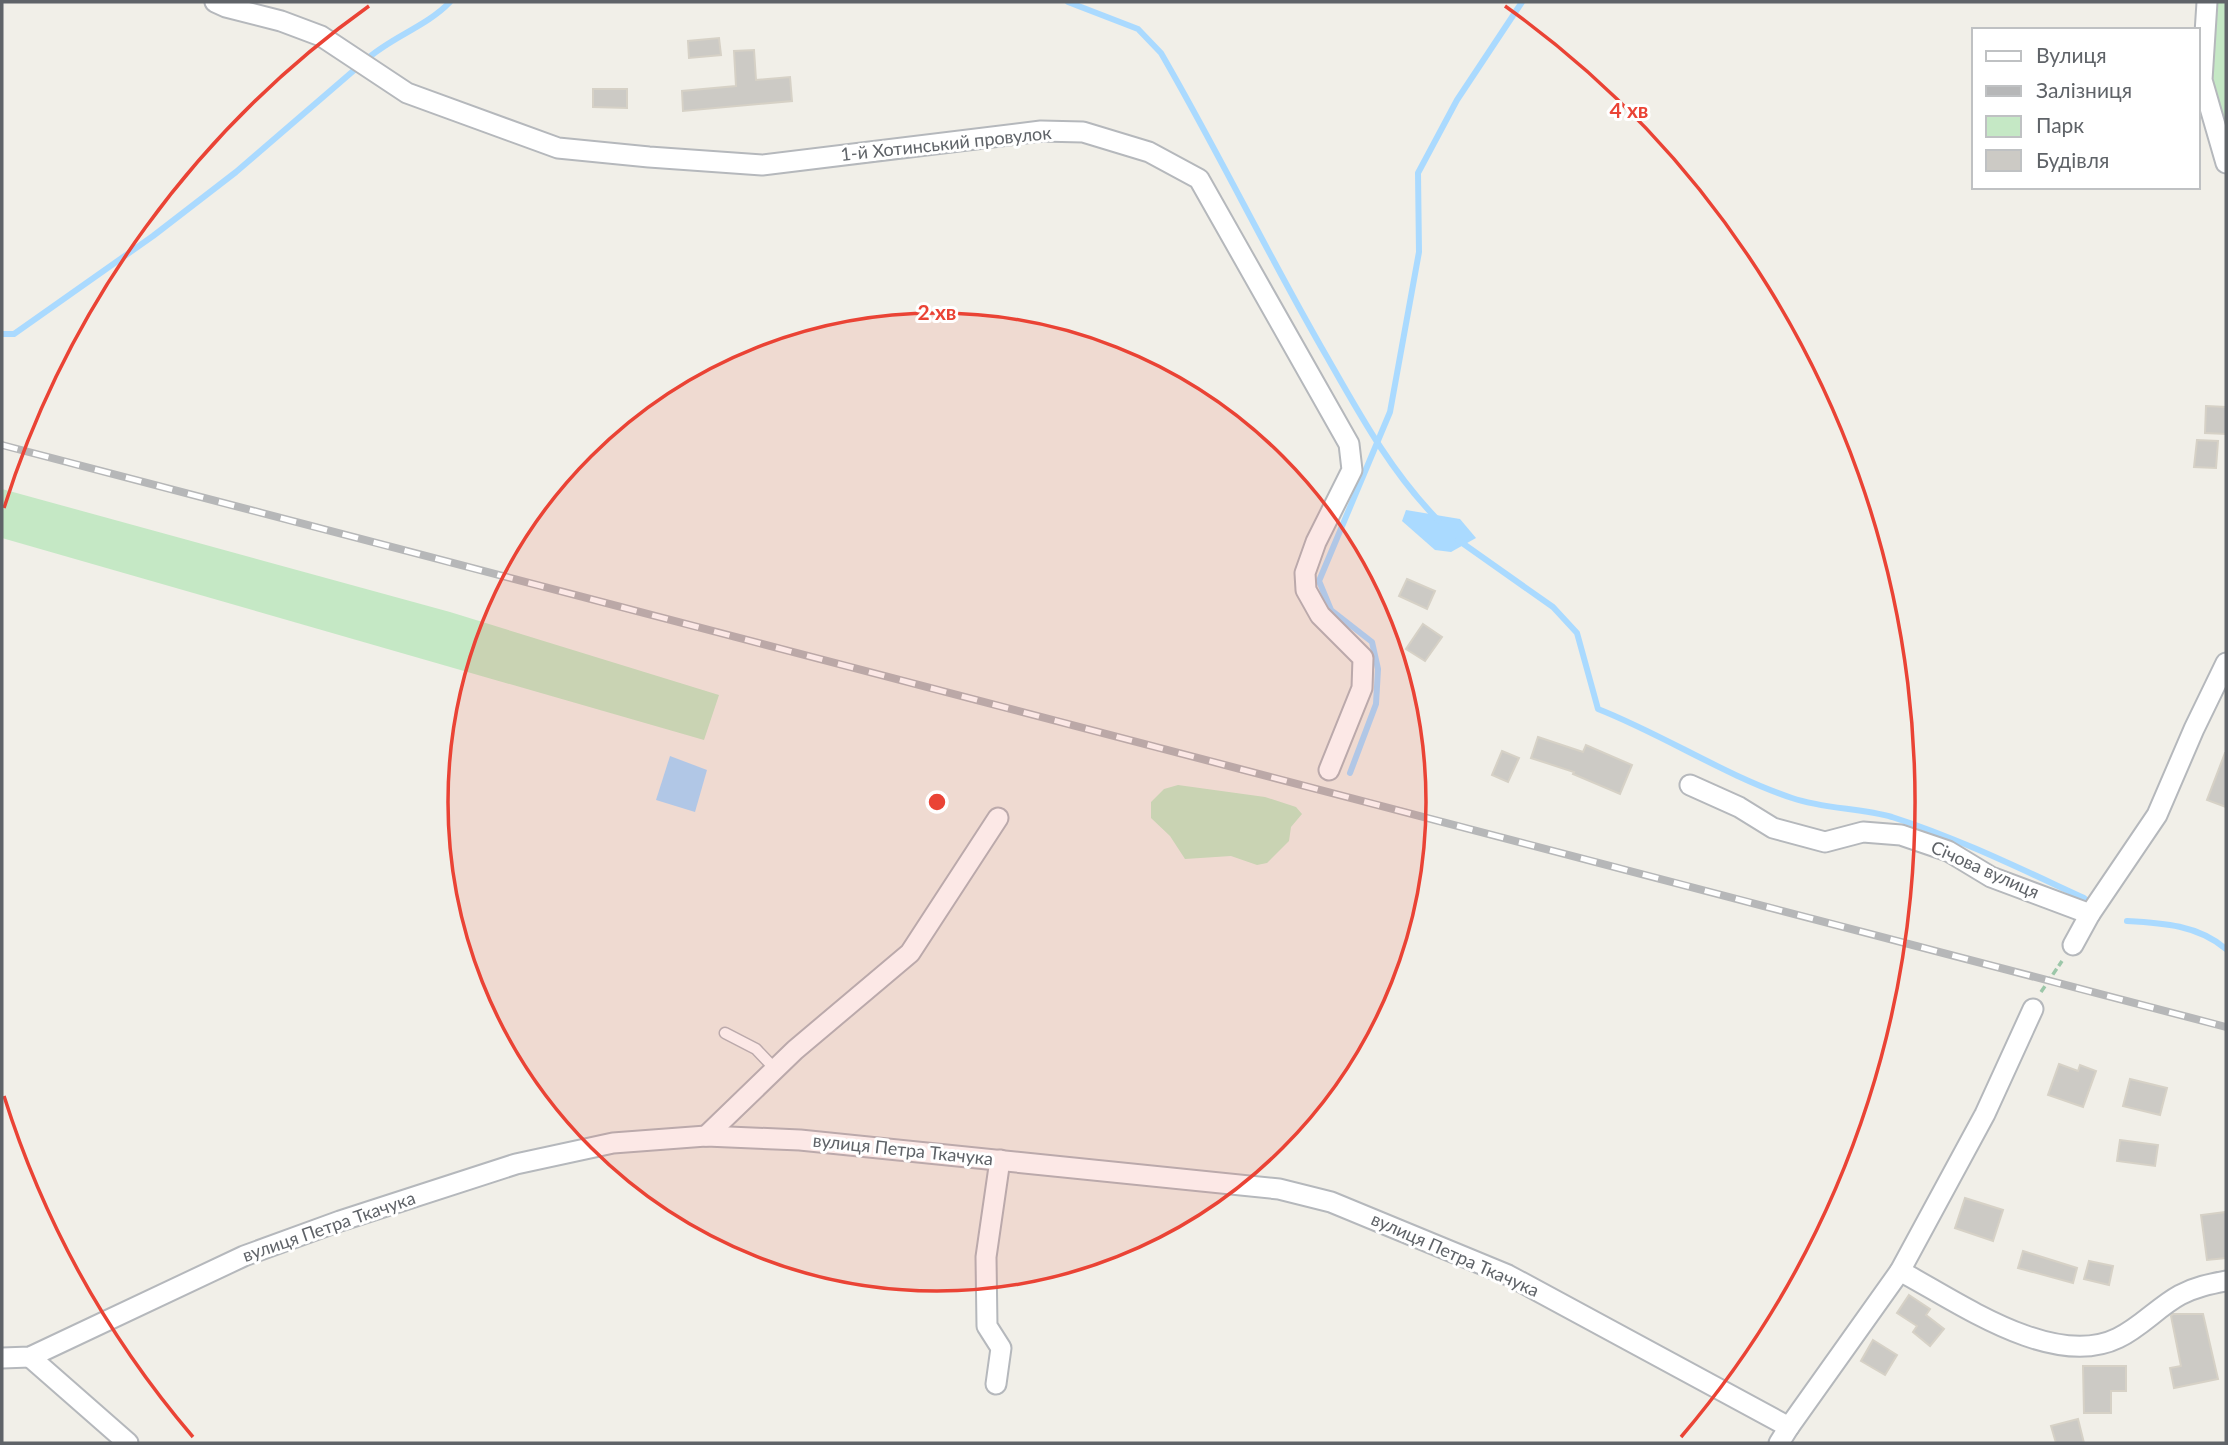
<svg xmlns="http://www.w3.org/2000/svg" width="2228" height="1445" font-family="Lato,sans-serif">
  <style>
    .green { fill: #c5e8c5 }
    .water { fill: #aadaff }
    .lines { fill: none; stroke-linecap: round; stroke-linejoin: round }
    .stream { stroke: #aadaff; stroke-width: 6 }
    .building { fill: #cccac5; stroke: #d6d1c6; stroke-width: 2 }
    .service-casing { stroke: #b5b8bc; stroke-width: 13 }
    .minor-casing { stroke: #b5b8bc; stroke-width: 23 }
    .path { stroke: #9cc7a9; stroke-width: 3.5; stroke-dasharray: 7 3.5; stroke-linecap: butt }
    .service { stroke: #fff; stroke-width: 10 }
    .minor { stroke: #fff; stroke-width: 19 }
    .rail-casing { stroke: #b6b7b8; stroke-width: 8 }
    .rail { stroke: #fff; stroke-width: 5; stroke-dasharray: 16; stroke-linecap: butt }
    .ring { fill: none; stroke: #ea4335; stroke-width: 3.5 }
    .labels { text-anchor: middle; stroke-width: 6; stroke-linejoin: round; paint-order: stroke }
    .street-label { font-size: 18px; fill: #5f6368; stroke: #fff }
    .centre { fill: #ea4335; stroke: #fff; stroke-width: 3.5 }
    .ring-label { font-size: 21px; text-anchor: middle; font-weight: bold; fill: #ea4335; stroke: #fff; stroke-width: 6; stroke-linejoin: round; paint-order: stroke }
  </style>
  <rect width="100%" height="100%" fill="#f1efe8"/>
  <!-- green -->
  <g class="green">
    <polygon points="2213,2 2226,2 2226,135 2209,74"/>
    <polygon points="2,489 450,612 719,695 704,740 2,538"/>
    <polygon points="1178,785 1265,797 1296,807 1302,814 1291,827 1289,841 1267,863 1257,865 1231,856 1185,859 1170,836 1151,818 1151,802 1164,789"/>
  </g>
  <!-- water -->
  <g class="water">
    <polygon points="1406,510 1460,519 1476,538 1451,552 1435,550 1402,521"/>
    <polygon points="670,756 707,770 695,812 656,800"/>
  </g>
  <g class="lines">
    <!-- stream -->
    <g class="stream">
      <path d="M1068,2L1138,29L1161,53C1219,153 1269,257 1327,357C1360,415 1391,472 1438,520"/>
      <path d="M366,60C391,37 426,27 450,2"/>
      <polyline points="2,334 14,334 153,236 236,172 359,66"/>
      <path d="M1458,540L1553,607L1577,633L1598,709C1664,735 1724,775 1792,798C1824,809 1860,808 1892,817C1958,838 2021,869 2084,898L2093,905"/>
      <polyline points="1350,773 1376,704 1378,669 1372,642 1331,610 1319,581 1390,412 1419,252 1418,173 1457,100 1522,2"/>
      <path d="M2127,921C2163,923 2198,925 2226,949"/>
    </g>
  </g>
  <!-- building -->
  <g class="building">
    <polygon points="719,38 721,55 689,58 688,41"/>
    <polygon points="754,50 756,80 790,77 792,101 683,111 682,91 736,86 734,51"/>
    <polygon points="593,89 627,89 627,108 593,107"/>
    <polygon points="2206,406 2226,407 2226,434 2205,433"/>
    <polygon points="2197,440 2218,441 2216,468 2194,467"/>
    <polygon points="1407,579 1435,591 1427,609 1399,596"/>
    <polygon points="1423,624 1442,637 1425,661 1406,649"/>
    <polygon points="1538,737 1583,752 1586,745 1632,765 1620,794 1573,774 1574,772 1531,758"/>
    <polygon points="1502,751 1519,758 1508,782 1492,775"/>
    <polygon points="2225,753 2226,753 2226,807 2207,800"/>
    <polygon points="2059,1064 2078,1071 2080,1065 2096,1071 2083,1107 2048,1095"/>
    <polygon points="2130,1079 2167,1088 2160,1115 2123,1106"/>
    <polygon points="2120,1140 2158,1145 2155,1166 2117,1161"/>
    <polygon points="1965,1198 2003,1210 1993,1241 1955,1228"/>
    <polygon points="2226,1212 2226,1258 2207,1260 2201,1215"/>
    <polygon points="2023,1251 2077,1268 2073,1283 2018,1268"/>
    <polygon points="2089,1261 2113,1266 2109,1285 2084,1279"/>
    <polygon points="1909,1295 1930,1309 1926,1315 1944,1329 1930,1346 1913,1332 1917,1326 1897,1313"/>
    <polygon points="2173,1314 2203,1314 2218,1379 2174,1388 2170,1368 2181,1366 2171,1316"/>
    <polygon points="1873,1340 1897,1355 1885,1375 1861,1361"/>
    <polygon points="2083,1366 2126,1366 2126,1391 2111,1391 2111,1413 2084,1413"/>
    <polygon points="2078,1419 2084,1443 2056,1443 2051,1426"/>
  </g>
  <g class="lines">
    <defs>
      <polyline id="service" points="725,1033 756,1049 775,1069"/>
      <g id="minor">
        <polyline points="215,2 226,7 281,21 321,36 407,93 558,148 649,157 762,165 1041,131 1083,132 1149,152 1199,179 1349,444 1352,470 1316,542 1305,573 1306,590 1320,615 1363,658 1362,688 1329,770"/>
        <polyline points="2207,2 2202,80 2226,163"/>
        <polyline points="1690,785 1739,807 1773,828 1825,842 1863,832 1901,835 1948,851 1991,877 2090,914 2157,815 2194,729 2226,663"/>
        <polyline points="2073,945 2090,914"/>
        <polyline points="706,1136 795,1050 910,953 998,818"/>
        <path d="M1900,1271C1958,1302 2053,1370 2118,1338C2141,1327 2158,1307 2180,1295C2195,1287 2210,1284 2226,1281"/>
        <polyline points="30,1357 128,1443"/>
        <polyline points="2,1358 30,1357 244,1256 340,1221 516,1164 613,1143 706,1136 800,1140 1279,1189 1331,1202 1508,1275 1789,1427"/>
        <polyline points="996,1384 1001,1348 987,1326 986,1257 1000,1160"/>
        <polyline points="1779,1443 1789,1427 1900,1271 1985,1114 2033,1009"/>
      </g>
    </defs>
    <!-- service casing -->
    <use href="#service" class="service-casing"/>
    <!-- minor casing -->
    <use href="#minor" class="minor-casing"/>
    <!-- path -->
    <polyline class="path" points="2041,992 2062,961"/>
    <!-- service -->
    <use href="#service" class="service"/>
    <!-- minor -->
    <use href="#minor" class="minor"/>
    <defs>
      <polyline id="rail" points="2,445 2226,1027"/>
    </defs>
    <!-- rail casing -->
    <use href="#rail" class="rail-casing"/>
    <!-- rail -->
    <use href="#rail" class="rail"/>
  </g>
  <!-- distance rings -->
  <circle cx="937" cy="802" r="489" fill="#ea4335" fill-opacity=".12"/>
  <g class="ring">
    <circle cx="937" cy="802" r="489"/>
    <path d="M193 1437A978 978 0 0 1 4 1096M4 508A978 978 0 0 1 369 6M1505 6A978 978 0 0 1 1681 1437"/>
  </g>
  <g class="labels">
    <!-- street labels -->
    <g class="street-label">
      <text transform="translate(946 144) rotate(-6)" y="6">1-й Хотинський провулок</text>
      <text transform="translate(1985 870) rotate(24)" y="6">Січова вулиця</text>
      <text transform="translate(903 1150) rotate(6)" y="6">вулиця Петра Ткачука</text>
      <text transform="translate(329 1227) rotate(-19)" y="6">вулиця Петра Ткачука</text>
      <text transform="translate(1455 1255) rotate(24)" y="6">вулиця Петра Ткачука</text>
    </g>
  </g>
  <circle cx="937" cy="802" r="10" class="centre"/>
  <g class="ring-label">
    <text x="1629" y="118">4 хв</text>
    <text x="937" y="320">2 хв</text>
  </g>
  <!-- border -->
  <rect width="2228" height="1445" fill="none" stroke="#5f6368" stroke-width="7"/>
  <!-- legend -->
  <rect x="1972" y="28" width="228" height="161" fill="#ffffff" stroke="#bfc1c3" stroke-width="2"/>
  <rect x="1986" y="51" width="35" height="10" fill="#ffffff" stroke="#bfc1c3" stroke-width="2"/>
  <text x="2036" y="63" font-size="21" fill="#5f6368">Вулиця</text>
  <rect x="1986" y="86" width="35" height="10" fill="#b6b7b8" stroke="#bfc1c3" stroke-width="2"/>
  <text x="2036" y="98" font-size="21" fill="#5f6368">Залізниця</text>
  <rect x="1986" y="116" width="35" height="21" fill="#c5e8c5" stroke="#bfc1c3" stroke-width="2"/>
  <text x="2036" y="133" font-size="21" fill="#5f6368">Парк</text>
  <rect x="1986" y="150" width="35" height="21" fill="#cccac5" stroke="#bfc1c3" stroke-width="2"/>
  <text x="2036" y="168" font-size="21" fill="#5f6368">Будівля</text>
</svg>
